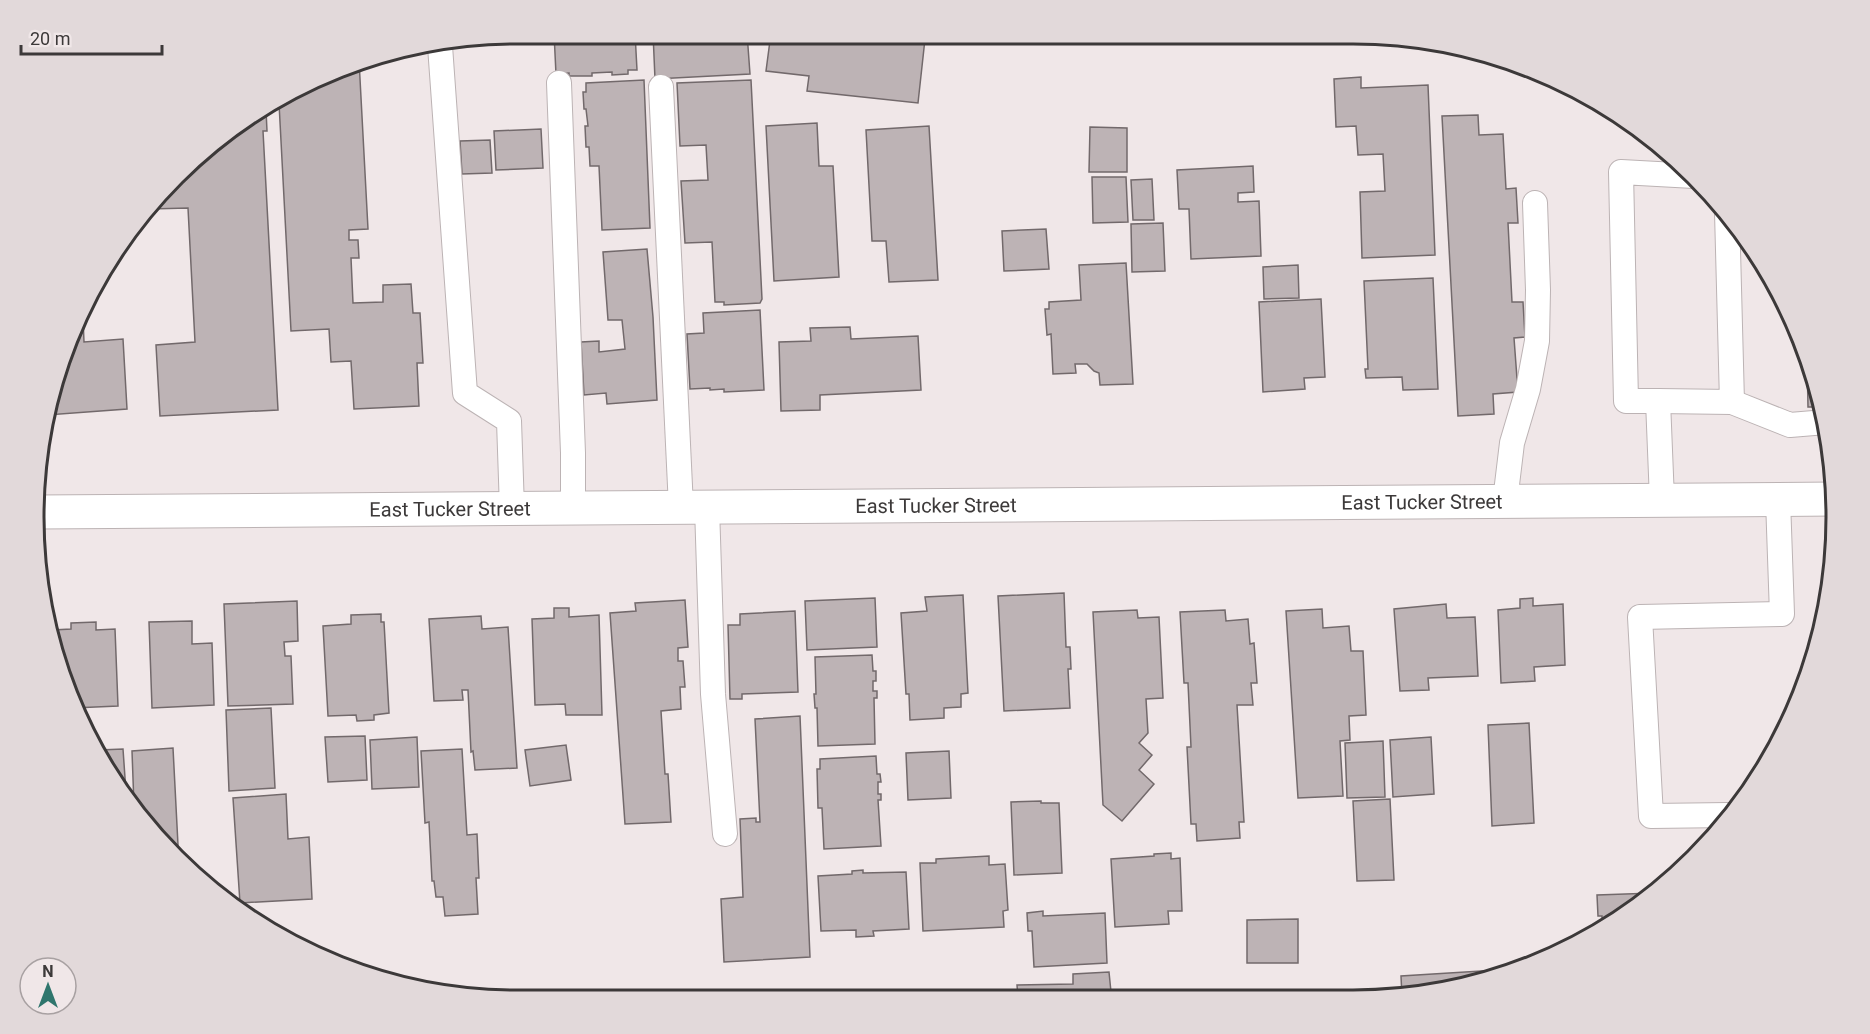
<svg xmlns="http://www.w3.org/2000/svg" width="1870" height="1034" font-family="Roboto,sans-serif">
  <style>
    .building { fill: #bdb3b5; stroke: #72696b; stroke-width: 1.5 }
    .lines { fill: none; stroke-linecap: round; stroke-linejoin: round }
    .service-casing { stroke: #bcb3b4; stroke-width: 26 }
    .minor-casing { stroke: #bcb3b4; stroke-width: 35 }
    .service { stroke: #fff; stroke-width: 24 }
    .minor { stroke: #fff; stroke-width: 33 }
    .labels { text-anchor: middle; stroke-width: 6; stroke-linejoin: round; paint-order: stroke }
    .street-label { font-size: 20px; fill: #3c3939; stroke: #f0e7e8 }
    .rim { fill: none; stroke: #3c3939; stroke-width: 3 }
  </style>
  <rect width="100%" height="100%" fill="#f0e7e8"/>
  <!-- building -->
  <g class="building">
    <polygon points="554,33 635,33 637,70 628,70 628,74 612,75 612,72 592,73 592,76 569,76 569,73 556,74"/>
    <polygon points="653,33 747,33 750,74 655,79"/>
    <polygon points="771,33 879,33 925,39 918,103 807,91 809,76 766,71"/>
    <polygon points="359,60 368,229 349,230 349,240 358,240 359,258 351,258 353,303 383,302 383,285 411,284 413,313 420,313 423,363 417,363 419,406 354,409 351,361 331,362 329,329 291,331 279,103"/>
    <polygon points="1361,77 1361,88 1428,85 1435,255 1362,258 1360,192 1385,191 1383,154 1358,155 1356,126 1336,127 1334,79"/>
    <polygon points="644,80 650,228 602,230 599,166 590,166 589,147 586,147 585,126 588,126 586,109 584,109 583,92 586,92 586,83"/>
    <polygon points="751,80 762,299 760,303 724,305 724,302 715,302 712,242 685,243 681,181 708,180 706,145 680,146 677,83"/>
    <polygon points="266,110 267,131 263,131 278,410 160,416 156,345 195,342 188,208 151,209 223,133"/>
    <polygon points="1478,115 1479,135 1503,134 1506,189 1516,188 1518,223 1508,223 1512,302 1523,302 1525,337 1514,338 1518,392 1493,394 1494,414 1458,416 1442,116"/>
    <polygon points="817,123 819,166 833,166 839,277 774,281 766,126"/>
    <polygon points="929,126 938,280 889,282 886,241 872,241 866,130"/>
    <polygon points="1090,127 1127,128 1127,172 1089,172"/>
    <polygon points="541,129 543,168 496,170 494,131"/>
    <polygon points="490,140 492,173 462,174 460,141"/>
    <polygon points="1253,166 1254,192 1238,193 1238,202 1259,201 1261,256 1191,259 1189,209 1179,209 1177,170"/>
    <polygon points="1092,177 1126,177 1128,222 1093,223"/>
    <polygon points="1152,179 1154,220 1133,220 1131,180"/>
    <polygon points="1163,223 1165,271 1132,272 1131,224"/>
    <polygon points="1046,229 1049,269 1004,271 1002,231"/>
    <polygon points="647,249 653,317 657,400 607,404 606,393 584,395 581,342 599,341 599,352 625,349 622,320 608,320 603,252"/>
    <polygon points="1126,263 1133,384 1100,385 1099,373 1094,371 1087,364 1075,364 1076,373 1053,374 1051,334 1047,335 1045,309 1049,309 1049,302 1081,300 1079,265"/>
    <polygon points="1298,265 1299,298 1264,299 1263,267"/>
    <polygon points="1433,278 1438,389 1403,390 1402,377 1366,378 1365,369 1368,369 1364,281"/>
    <polygon points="1321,299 1325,377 1304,378 1305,389 1263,392 1259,302"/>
    <polygon points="760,310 764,390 724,392 724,389 710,390 710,388 690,389 687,334 704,333 703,313"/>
    <polygon points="83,318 84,342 123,339 127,409 47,415 50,391"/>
    <polygon points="850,327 851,339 918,336 921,390 820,395 820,410 781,411 779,342 811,341 810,328"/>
    <polygon points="1807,355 1821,392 1823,407 1808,407"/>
    <polygon points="1064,593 1066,647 1070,647 1071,669 1068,669 1070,708 1004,711 998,596"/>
    <polygon points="963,595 968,693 961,694 961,707 944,708 944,718 910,720 909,694 906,694 901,613 927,611 925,597"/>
    <polygon points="875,598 877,647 807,650 805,601"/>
    <polygon points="1533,598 1533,606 1563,604 1565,665 1534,667 1535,681 1501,683 1498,610 1520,608 1520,599"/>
    <polygon points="685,600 688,647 678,648 678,661 683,661 685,687 680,687 681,709 661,711 665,774 668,774 671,822 625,824 610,613 636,611 635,603"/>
    <polygon points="297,601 298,641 284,642 285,656 291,656 293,704 228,706 224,604"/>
    <polygon points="1446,604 1447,618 1475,617 1478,676 1428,678 1429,690 1400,691 1394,609"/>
    <polygon points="554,608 569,608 569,617 599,615 602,715 566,715 565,704 535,705 532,619 554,618"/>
    <polygon points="1322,609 1323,628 1349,626 1351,651 1363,651 1366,715 1349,716 1350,740 1340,741 1343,796 1298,798 1286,611"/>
    <polygon points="1137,610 1138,618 1159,617 1163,698 1146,699 1148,733 1139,743 1152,755 1139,770 1154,784 1122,821 1103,805 1093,612"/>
    <polygon points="1225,610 1226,621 1248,619 1250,644 1254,643 1257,683 1251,683 1253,705 1237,705 1244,822 1239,822 1240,838 1197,841 1196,824 1191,824 1187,747 1191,747 1188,683 1184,683 1180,612"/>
    <polygon points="795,611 798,692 742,694 742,699 730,699 728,625 740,625 740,614"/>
    <polygon points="381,614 381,622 384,622 389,713 374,715 374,720 357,721 356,715 328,716 323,626 351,624 351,615"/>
    <polygon points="481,616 482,629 508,627 517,768 475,770 473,751 471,752 468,690 462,690 463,700 434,701 429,619"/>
    <polygon points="192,621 192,644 212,643 214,705 152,708 149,622"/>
    <polygon points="96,622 96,630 115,629 118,706 73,708 70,702 53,630 71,629 71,623"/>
    <polygon points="872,655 873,671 876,671 876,681 873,681 873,691 877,691 877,698 874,698 875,744 818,746 817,708 815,708 814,694 816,694 815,657"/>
    <polygon points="271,708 275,788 229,791 226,710"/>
    <polygon points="800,716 810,957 724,962 721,899 743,897 740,819 756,818 756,822 760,822 755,719"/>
    <polygon points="1529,723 1534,823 1492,826 1488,725"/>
    <polygon points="365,736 367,780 328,782 325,737"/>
    <polygon points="417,737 419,787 372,789 370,740"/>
    <polygon points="1431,737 1434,794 1393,797 1390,740"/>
    <polygon points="1383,741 1385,797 1347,798 1345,743"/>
    <polygon points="566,745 571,780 530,786 525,750"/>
    <polygon points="173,748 178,845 164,845 153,836 134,806 132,751"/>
    <polygon points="123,749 126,792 100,750"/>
    <polygon points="462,749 467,835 477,834 479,878 476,878 478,914 445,916 443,897 436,897 434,881 432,881 429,822 425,823 421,751"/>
    <polygon points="949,751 951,798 908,800 906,753"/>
    <polygon points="876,756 877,774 880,774 881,782 878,782 878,794 881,794 881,800 878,800 881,846 824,849 822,808 818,808 817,769 820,769 820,759"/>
    <polygon points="286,794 288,839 309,837 312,899 240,903 233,798"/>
    <polygon points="1390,799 1394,880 1357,881 1353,801"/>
    <polygon points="1041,801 1041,803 1059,803 1062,873 1014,875 1011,802"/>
    <polygon points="1171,853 1171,859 1180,858 1182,911 1168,911 1169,924 1115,927 1111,859 1154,856 1154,854"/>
    <polygon points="989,856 989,865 1005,864 1008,910 1003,911 1004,927 923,931 920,863 936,863 936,859"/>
    <polygon points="863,870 863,873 906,872 909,929 873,931 874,936 856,937 856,930 821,931 818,876 852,874 852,871"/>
    <polygon points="1653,893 1622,920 1602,929 1602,916 1598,916 1597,895"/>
    <polygon points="1043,911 1043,916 1105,913 1107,963 1034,967 1032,931 1028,931 1027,913"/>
    <polygon points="1298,919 1298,963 1247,963 1247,920"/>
    <polygon points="1497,970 1497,978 1416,997 1402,997 1401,976"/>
    <polygon points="1109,972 1111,992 1118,991 1118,998 1018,998 1017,985 1073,984 1073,974"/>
    <polygon points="961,990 971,990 971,994 982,994 982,998 829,999 961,994"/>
    <polygon points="815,995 815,999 738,999"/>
  </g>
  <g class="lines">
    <defs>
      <g id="service">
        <polyline points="440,46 465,393 509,421 512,509"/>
        <polyline points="559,83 573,453 573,508"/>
        <polyline points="661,87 681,507"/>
        <polyline points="1658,401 1732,402 1727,212"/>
        <polyline points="1732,402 1790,425 1826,422"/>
        <polyline points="1662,500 1658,401 1626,401 1621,172 1694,176"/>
        <polyline points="1505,501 1512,443 1528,389 1537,341 1538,290 1535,203"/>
        <polyline points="707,507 713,694 725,834"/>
        <polyline points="1729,815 1651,816 1640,617 1782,614 1778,500"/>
      </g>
      <g id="minor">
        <path id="s1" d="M38,512L1836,499"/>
      </g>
    </defs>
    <!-- service casing -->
    <use href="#service" class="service-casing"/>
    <!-- minor casing -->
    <use href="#minor" class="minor-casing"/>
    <!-- service -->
    <use href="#service" class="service"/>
    <!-- minor -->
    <use href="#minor" class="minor"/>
  </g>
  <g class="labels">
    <!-- street labels -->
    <g class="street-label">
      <text dy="7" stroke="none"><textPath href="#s1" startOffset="1384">East Tucker Street</textPath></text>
      <text dy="7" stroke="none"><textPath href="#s1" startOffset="898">East Tucker Street</textPath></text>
      <text dy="7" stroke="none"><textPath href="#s1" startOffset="412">East Tucker Street</textPath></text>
    </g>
  </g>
  <!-- crop -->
  <path d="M0 0H1870V1034H0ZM517 44H1353A473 473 0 0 1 1826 517V517A473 473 0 0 1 1353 990H517A473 473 0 0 1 44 517V517A473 473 0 0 1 517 44Z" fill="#e2d9da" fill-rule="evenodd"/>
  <path class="rim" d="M517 44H1353A473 473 0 0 1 1826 517V517A473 473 0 0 1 1353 990H517A473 473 0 0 1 44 517V517A473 473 0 0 1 517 44Z"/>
  <!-- north arrow -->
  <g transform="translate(48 986)"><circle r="28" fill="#f0e7e8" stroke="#a8a1a2" stroke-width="1.5"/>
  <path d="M0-4.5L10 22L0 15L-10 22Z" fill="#2f766d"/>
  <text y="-9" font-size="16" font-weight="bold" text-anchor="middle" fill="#3c3939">N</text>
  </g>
  <!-- scale -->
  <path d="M21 45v9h141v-9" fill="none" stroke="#3c3939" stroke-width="3"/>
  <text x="30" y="45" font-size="18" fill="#3c3939" stroke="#f0e7e8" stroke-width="4.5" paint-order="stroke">20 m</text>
</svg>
